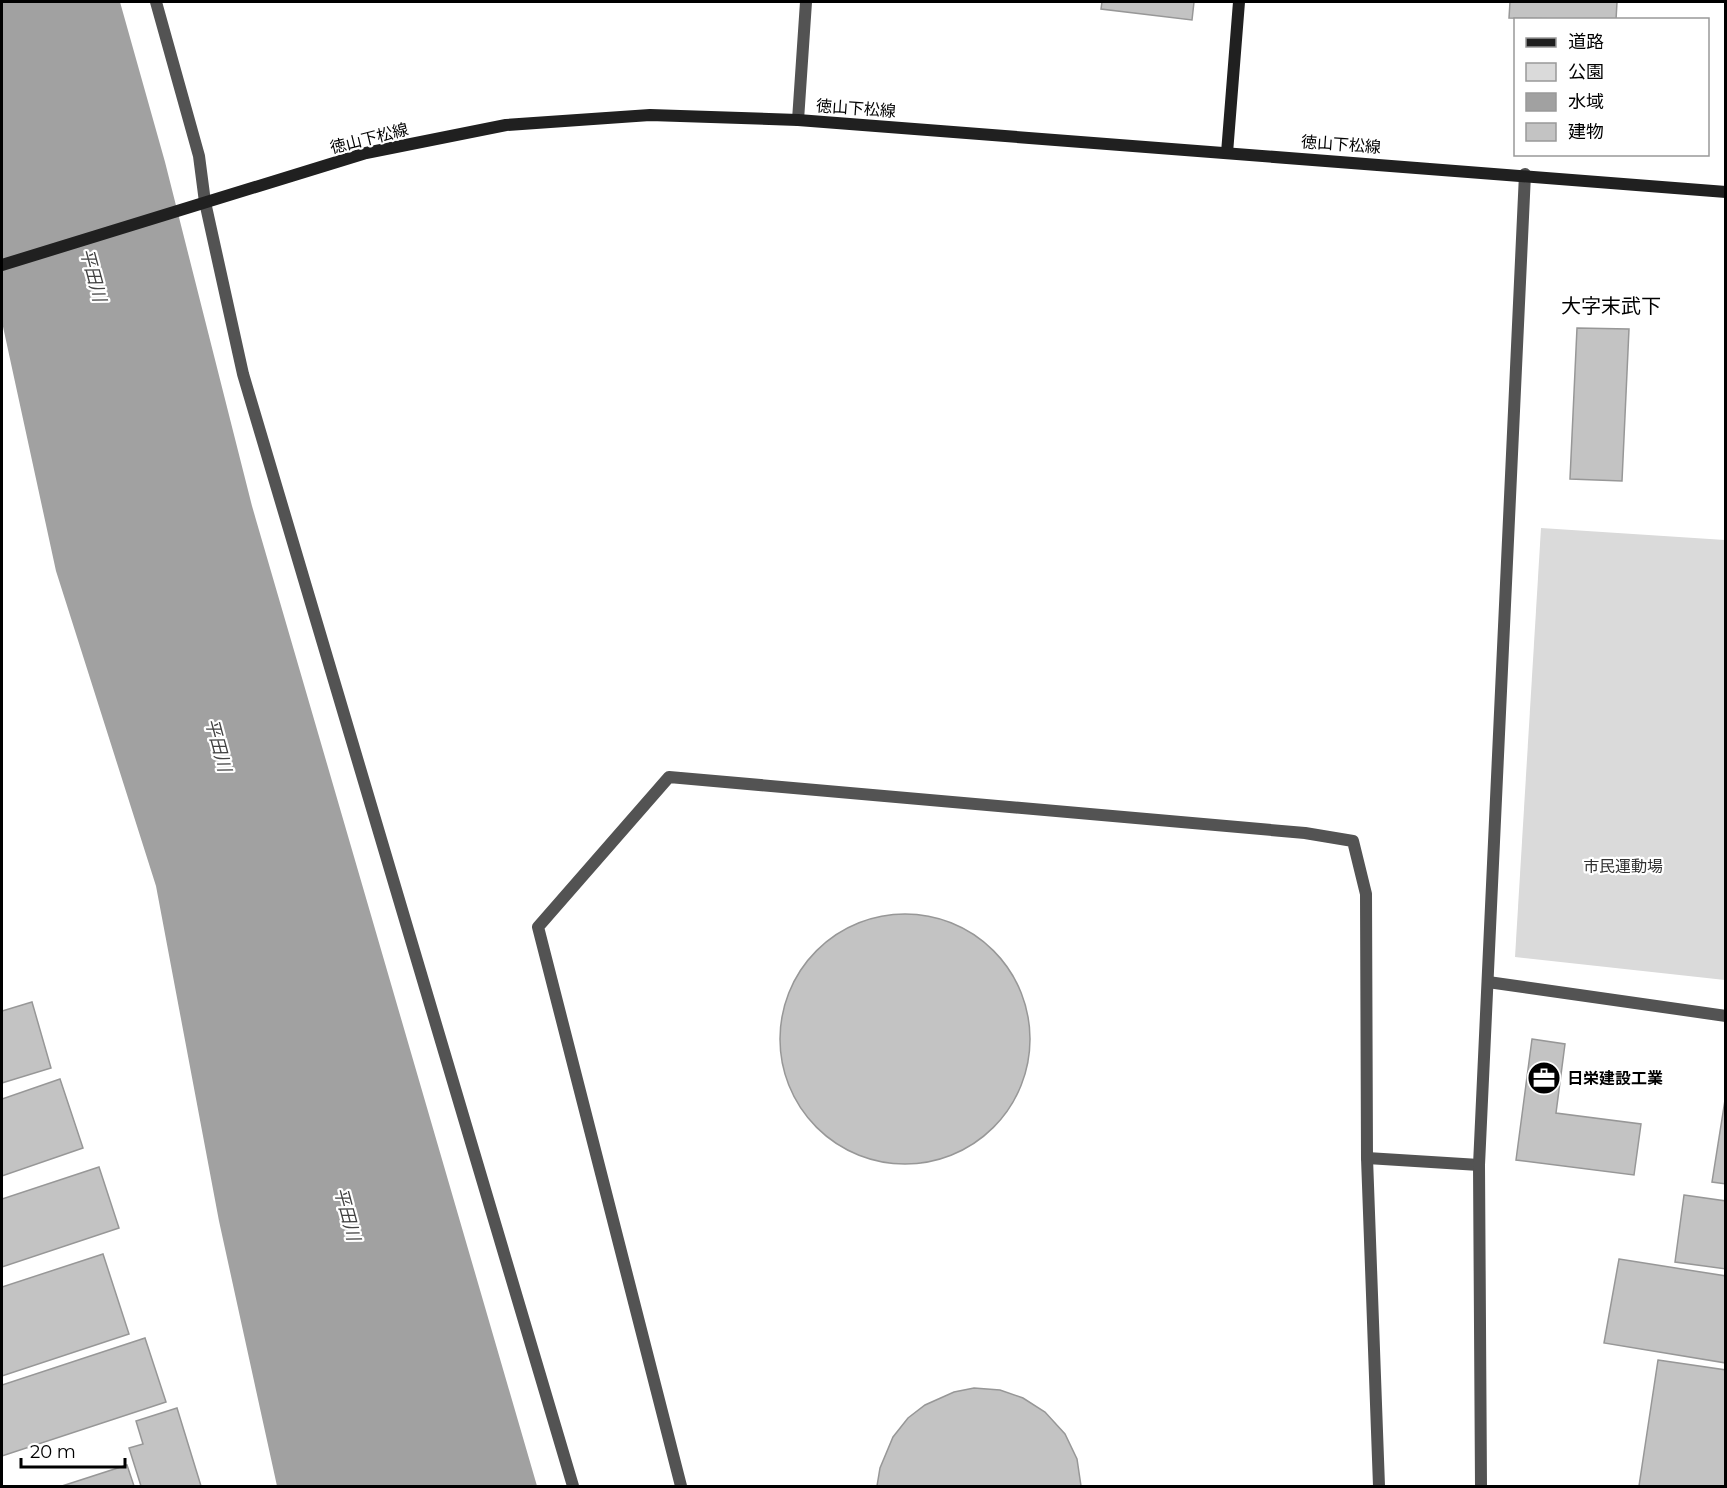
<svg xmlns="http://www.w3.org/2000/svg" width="1727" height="1488" font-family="Montserrat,'Noto Sans JP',sans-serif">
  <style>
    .green { fill: #dadada }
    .water { fill: #a1a1a1 }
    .building { fill: #c3c3c3; stroke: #979797; stroke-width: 1.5 }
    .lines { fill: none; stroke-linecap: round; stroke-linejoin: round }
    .lane { stroke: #535353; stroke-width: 12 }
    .street { stroke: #535353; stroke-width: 12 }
    .secondary { stroke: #202020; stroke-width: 12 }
    .labels { text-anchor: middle; stroke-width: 4.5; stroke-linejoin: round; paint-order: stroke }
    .street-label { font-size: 16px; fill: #000; stroke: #fff }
    .park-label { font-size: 16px; fill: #313131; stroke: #fff }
    .poi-label { font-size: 16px; font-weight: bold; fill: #000; stroke: #fff; text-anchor: start }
    .water-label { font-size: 18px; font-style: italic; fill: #424242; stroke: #fff }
    .quarter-label { font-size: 20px; fill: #000; stroke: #fff }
  </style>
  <rect width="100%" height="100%" fill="#fff"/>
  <!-- green -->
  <polygon class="green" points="1541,528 1725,540 1725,980 1515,957"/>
  <!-- water -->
  <polygon class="water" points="2,2 120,2 165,162 252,506 537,1486 277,1486 219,1221 156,886 56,571 2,322"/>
  <!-- building -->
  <g class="building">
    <polygon points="1102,2 1194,2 1192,20 1101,9"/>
    <polygon points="1510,2 1617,2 1616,20 1509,18"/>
    <polygon points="1577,328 1629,329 1622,481 1570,479"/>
    <circle cx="905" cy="1039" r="125"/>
    <polygon points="32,1002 51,1068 2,1083 2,1011"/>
    <polygon points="1532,1039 1565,1044 1556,1113 1641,1124 1634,1175 1516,1160"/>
    <polygon points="60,1079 83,1148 2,1176 2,1099"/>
    <polygon points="1725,1100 1726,1100 1726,1184 1712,1182"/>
    <polygon points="99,1167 119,1228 2,1267 2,1199"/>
    <polygon points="1684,1195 1726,1201 1726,1269 1675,1262"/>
    <polygon points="103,1254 129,1334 2,1376 2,1287"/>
    <polygon points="1619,1259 1726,1276 1726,1363 1604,1343"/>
    <polygon points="145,1338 166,1402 2,1456 2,1385"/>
    <polygon points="1658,1360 1726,1370 1726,1486 1639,1486"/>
    <polygon points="974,1388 1000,1390 1023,1398 1045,1412 1065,1434 1077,1459 1081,1486 877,1486 880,1468 893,1437 908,1418 925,1405 954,1392"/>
    <polygon points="177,1408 201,1486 141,1486 129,1448 143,1444 136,1421"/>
    <polygon points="127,1465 134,1486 62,1486"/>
  </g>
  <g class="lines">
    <!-- lane -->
    <g class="lane">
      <polyline points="1367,1158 1479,1165"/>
      <polyline points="681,1486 538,927 669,777 1305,833 1353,841 1366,894 1367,1158 1379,1486"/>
    </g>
    <!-- street -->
    <g class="street">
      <polyline points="156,2 199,156 205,202 243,374 573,1486"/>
      <polyline points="798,120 806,2"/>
      <polyline points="1488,982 1726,1016"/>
      <polyline points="1481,1486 1479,1165 1525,174"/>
    </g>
    <!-- secondary -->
    <g class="secondary">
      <polyline points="1227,153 1239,2"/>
      <polyline points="2,265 366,153 506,125 650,115 798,120 1726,192"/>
    </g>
  </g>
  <!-- icons -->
  <defs>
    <symbol id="office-disc" viewBox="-11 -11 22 22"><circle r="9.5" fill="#000" stroke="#fff"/><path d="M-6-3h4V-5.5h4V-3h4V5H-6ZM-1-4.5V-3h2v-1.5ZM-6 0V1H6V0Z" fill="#fff"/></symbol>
  </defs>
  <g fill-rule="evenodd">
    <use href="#office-disc" x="1525" y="1059" width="38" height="38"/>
  </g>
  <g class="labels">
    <!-- street labels -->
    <g class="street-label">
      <text transform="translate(856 108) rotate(4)" y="6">徳山下松線</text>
      <text transform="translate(369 138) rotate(-14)" y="6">徳山下松線</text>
      <text transform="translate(1341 144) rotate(4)" y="6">徳山下松線</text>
    </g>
    <!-- park labels -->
    <g class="park-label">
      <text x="1623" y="872">市民運動場</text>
    </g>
    <!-- poi labels -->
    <g class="poi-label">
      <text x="1567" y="1084">日栄建設工業</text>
    </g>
    <!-- water labels -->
    <g class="water-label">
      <text transform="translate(93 275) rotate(75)" y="6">平田川</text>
      <text transform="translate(218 745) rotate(75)" y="6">平田川</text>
      <text transform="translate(347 1214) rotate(75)" y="6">平田川</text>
    </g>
    <!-- quarter labels -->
    <g class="quarter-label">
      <text x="1611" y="313">大字末武下</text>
    </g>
  </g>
  <!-- border -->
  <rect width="1727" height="1488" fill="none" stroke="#000000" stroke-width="6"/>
  <!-- legend -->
  <rect x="1514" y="18" width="195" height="138" fill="#ffffff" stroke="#999999" stroke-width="1.5"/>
  <rect x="1526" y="38" width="30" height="9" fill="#202020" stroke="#999999" stroke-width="1.5"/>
  <text x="1568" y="48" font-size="18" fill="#000000">道路</text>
  <rect x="1526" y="63" width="30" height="18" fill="#dadada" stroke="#999999" stroke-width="1.5"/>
  <text x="1568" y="78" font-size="18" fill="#000000">公園</text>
  <rect x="1526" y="93" width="30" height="18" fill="#a1a1a1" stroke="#999999" stroke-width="1.5"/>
  <text x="1568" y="108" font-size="18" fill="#000000">水域</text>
  <rect x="1526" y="123" width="30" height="18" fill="#c3c3c3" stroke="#999999" stroke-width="1.5"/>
  <text x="1568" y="138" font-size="18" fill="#000000">建物</text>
  <!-- scale -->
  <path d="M21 1458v9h104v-9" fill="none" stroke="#000000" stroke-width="3"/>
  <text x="30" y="1458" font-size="18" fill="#000000" stroke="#ffffff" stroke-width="4.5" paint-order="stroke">20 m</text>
</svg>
